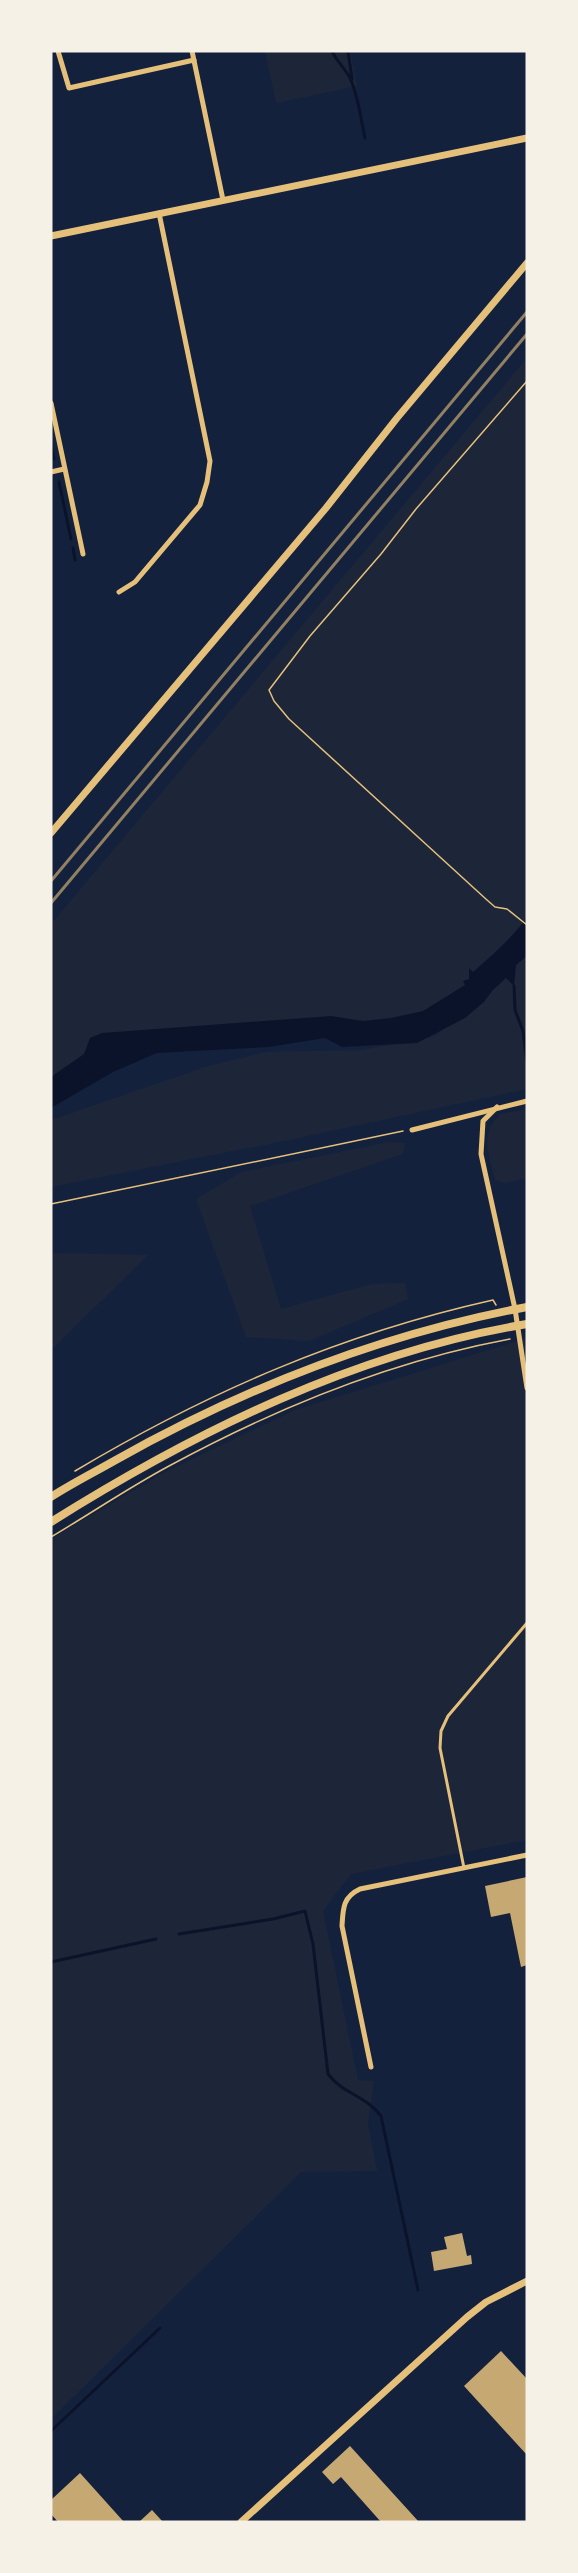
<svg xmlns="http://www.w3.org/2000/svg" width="578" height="2573" font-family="'Exo 2',sans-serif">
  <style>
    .green { fill: #1d2539 }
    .water { fill: #0b132b }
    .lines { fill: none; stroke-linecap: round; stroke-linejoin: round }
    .stream { stroke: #0b132b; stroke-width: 3 }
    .building { fill: #c6a872 }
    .path { stroke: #e5c07b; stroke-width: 1.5 }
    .service { stroke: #e5c07b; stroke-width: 3 }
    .minor { stroke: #e5c07b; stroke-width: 5 }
    .tertiary { stroke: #e5c07b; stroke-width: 7 }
    .secondary { stroke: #e5c07b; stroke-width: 8 }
    .rail { stroke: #918062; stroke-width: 3 }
  </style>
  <rect width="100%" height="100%" fill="#14213d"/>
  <!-- green -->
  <g class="green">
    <polygon points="265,51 350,51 357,86 276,103"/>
    <polygon points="527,358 527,924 447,1008 378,1026 117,1039 51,1081 51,924"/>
    <polygon points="527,945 527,1089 289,1140 51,1187 51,1120 208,1066 266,1052 361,1050 434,1037 495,986"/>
    <path d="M527,1109V1178L504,1183L495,1180C489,1154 479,1136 500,1114Z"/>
    <polygon points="389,1142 405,1143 403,1154 250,1206 281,1309 372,1284 405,1283 408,1299 309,1341 246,1337 196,1199 241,1172"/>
    <polygon points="51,1253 148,1255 51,1350"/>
    <polygon points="527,1338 527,1840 351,1874 323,1911 358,2080 374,2081 368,2124 377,2171 301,2172 51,2419 51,1539 163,1473 295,1410"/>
  </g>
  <!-- water -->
  <path class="water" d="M527,918V956L516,965L514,986L506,978L492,991L484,1002L465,1018L417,1043L342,1047L325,1038L269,1047L157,1053L113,1072L51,1108V1077L84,1054L90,1038L102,1033L331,1016L363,1021L391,1018L423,1011L465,985L463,981L469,979V968L473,972C493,955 511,938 527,918Z"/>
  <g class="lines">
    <!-- stream -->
    <g class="stream">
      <path d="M332,51C337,63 348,70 352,83C359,100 361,120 365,138"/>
      <polyline points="348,51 352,79"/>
      <polyline points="51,443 54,459"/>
      <polyline points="59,482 71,539"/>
      <polyline points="73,548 75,560"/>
      <polyline points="514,986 515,1010 523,1031 527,1062"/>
      <path d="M179,1934L273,1919L305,1911L313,1944L328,2074C343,2094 365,2095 381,2116L418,2290"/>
      <polyline points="51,1962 156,1939"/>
      <polyline points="51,2431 160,2328"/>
    </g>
  </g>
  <!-- building -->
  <g class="building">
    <polygon points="527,1877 527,1965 521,1967 510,1913 491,1917 485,1886"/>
    <polygon points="462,2233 467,2256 471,2255 472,2264 434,2271 431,2252 447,2249 444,2237"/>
    <polygon points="501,2351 527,2379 527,2455 464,2386"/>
    <polygon points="350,2446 419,2522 381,2522 341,2477 333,2484 322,2472"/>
    <polygon points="80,2473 124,2522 58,2522 51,2514 51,2500"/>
    <polygon points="152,2510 163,2522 139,2522"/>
  </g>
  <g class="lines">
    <!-- path -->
    <g class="path">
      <polyline points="527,381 416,509 381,554 310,636 269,690 274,701 289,719 487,900 495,907 507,909 527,925"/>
      <polyline points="51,1204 403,1131"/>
      <path d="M75,1471C208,1392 341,1334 493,1300L496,1305"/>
      <path d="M51,1537C90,1514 128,1488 169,1466C274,1409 392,1361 510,1339"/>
    </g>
    <!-- service -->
    <polyline class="service" points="464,1868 440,1748 441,1731 448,1716 527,1623"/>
    <!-- minor -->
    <g class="minor">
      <polyline points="58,51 69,88 194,60"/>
      <polyline points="192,51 223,200"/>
      <polyline points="51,403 83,554"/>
      <polyline points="51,472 64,469"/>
      <polyline points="119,592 135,582 200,505 207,482 210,461 159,213"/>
      <polyline points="497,1107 483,1121 481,1154 515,1309 527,1388"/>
      <polyline points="412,1130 527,1101"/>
      <path d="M371,2067L342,1926C343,1908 343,1897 360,1889L527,1855"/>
    </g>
    <!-- tertiary -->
    <g class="tertiary">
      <polyline points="51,236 527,138"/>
      <polyline points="51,833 326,508 397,418 527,263"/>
      <polyline points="241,2522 467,2317 486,2302 527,2281"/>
    </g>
    <!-- secondary -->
    <g class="secondary">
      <path d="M51,1497C71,1484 93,1473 114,1461C242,1389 382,1334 527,1307"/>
      <path d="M51,1522C196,1431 357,1352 527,1324"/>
    </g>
    <!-- rail -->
    <g class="rail">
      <polyline points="51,881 527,312"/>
      <polyline points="51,903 527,334"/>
    </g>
  </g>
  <!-- border -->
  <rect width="578" height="2573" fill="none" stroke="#f6f1e7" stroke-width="105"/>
</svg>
